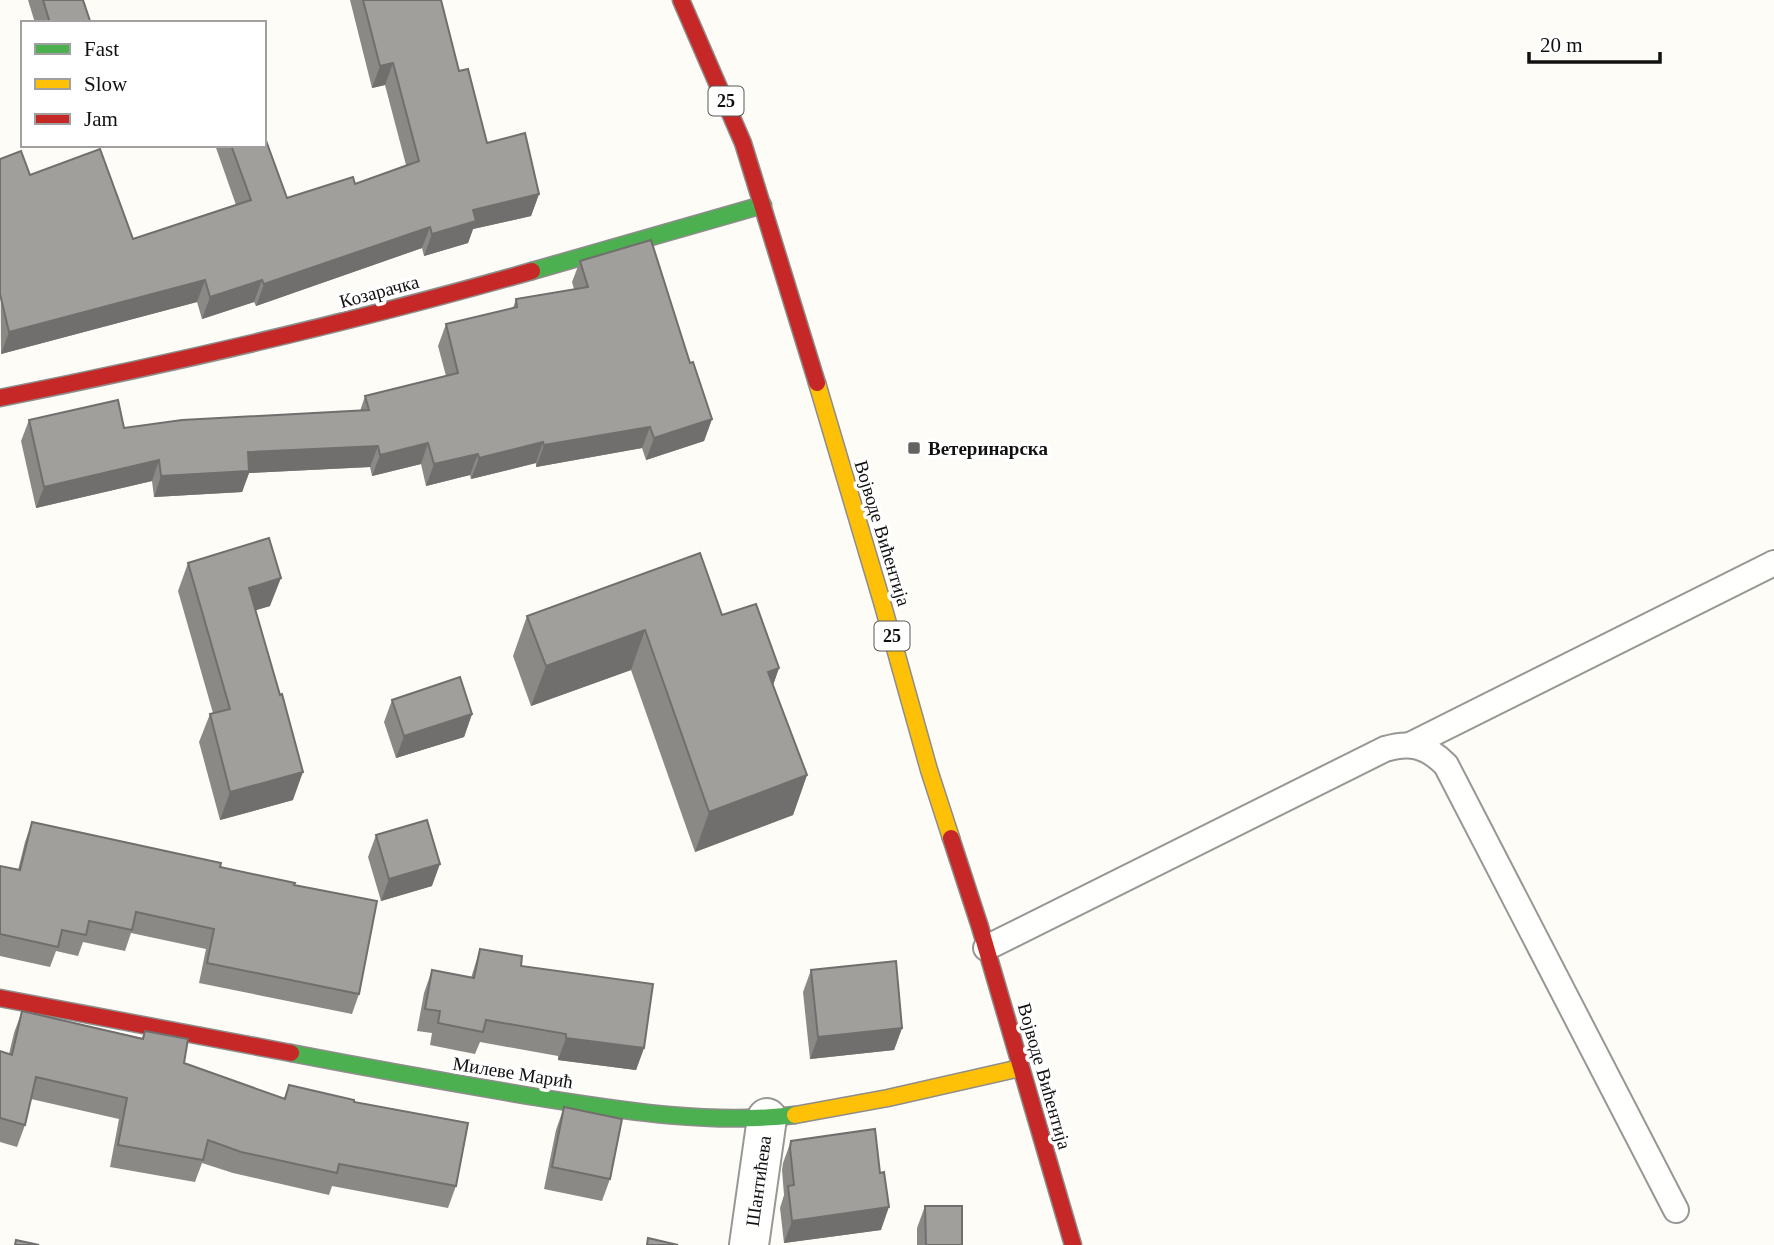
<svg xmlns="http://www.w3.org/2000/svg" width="1774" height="1245" font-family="Georgia,serif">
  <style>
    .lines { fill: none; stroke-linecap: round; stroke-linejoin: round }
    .lane-casing { stroke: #979795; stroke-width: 28 }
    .street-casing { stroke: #979795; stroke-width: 42 }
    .fast-casing { stroke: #8e8d8b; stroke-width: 19 }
    .slow-casing { stroke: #8e8d8b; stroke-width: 19 }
    .jam-casing { stroke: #8e8d8b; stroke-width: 19 }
    .lane { stroke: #fffffe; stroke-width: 24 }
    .street { stroke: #fffffe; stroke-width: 38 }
    .fast { stroke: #4caf50; stroke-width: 16 }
    .slow { stroke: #ffc107; stroke-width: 16 }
    .jam { stroke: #c62828; stroke-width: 16 }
    .wall { fill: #8a8986 }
    .shaded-wall { fill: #716f6d }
    .building { fill: #a19f9c; stroke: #716f6d; stroke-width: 2 }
    .poi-dot { fill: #646362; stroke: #fff; stroke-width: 2.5 }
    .labels { text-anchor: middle; stroke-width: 7; stroke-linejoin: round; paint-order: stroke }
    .shield { fill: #fff; stroke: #585858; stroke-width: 2 }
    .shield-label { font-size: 18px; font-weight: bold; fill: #111 }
    .street-label { font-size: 19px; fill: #111; stroke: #fff }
    .poi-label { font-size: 19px; font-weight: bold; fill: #111; stroke: #fff; text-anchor: start }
  </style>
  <rect width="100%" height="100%" fill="#fdfcf7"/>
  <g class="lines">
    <defs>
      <g id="lane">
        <polyline points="1410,745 1774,563"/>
        <path d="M986,948L1385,749C1411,741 1427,746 1446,765L1676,1210"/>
      </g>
      <polyline id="street" points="749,1245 767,1118"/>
      <g id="fast">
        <polyline points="532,271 763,205"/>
        <path d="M291,1053C374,1069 458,1084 542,1098C625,1111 712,1125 795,1115"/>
      </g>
      <g id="slow">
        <polyline points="817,383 882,602 929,770 951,838"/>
        <polyline points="795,1115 888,1098 1020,1068"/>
      </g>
      <g id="jam">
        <polyline points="681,0 743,143 817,383"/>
        <path d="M0,398C179,362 357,321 532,271"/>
        <polyline points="951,838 980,927 1073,1245"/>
        <polyline points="0,998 291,1053"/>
      </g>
    </defs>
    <!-- lane casing -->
    <use href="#lane" class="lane-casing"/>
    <!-- street casing -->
    <use href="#street" class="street-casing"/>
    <!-- fast casing -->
    <use href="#fast" class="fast-casing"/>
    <!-- slow casing -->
    <use href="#slow" class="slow-casing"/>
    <!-- jam casing -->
    <use href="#jam" class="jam-casing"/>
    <!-- lane -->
    <use href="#lane" class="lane"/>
    <!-- street -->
    <use href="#street" class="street"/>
    <!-- fast -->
    <use href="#fast" class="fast"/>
    <!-- slow -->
    <use href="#slow" class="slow"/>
    <!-- jam -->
    <use href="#jam" class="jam"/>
  </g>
  <!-- wall -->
  <g class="wall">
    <polygon points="28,0 83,0 89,23 35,23"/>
    <polygon points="350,0 441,0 459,71 487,143 539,194 531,216 473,229 468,243 424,256 422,248 256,306 254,302 202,319 197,302 1,354 0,159 30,175 133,239 236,205 215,145 264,145 287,198 355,184 406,165 385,85 372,88"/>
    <polygon points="580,261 690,363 712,419 704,441 646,460 642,448 536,467 536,463 471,479 470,475 426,486 421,464 372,476 370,467 249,473 242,492 154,497 152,481 36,508 21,441 29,420 124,428 360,411 365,396 446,376 438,346 446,324 513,308 516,299 574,289 572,282"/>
    <polygon points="188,563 270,606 256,610 293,800 220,820 199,742 210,714 213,713 178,591"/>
    <polygon points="722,615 779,668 773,685 807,775 793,815 695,852 631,670 531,706 513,656 527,616"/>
    <polygon points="392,700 472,714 464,737 396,758 384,722"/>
    <polygon points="32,822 294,885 359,994 352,1014 199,983 206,949 131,933 125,951 83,942 78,956 56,951 50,967 0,956 0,866 18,870 25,842"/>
    <polygon points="376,835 432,886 381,901 368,857"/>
    <polygon points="480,949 521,966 644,1048 636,1070 558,1060 558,1056 480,1042 475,1054 430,1045 432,1033 417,1031 424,993 432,970 471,978"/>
    <polygon points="811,970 902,1028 894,1050 810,1059 803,992"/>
    <polygon points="22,1011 142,1038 145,1031 184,1063 284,1098 289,1085 354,1102 456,1186 448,1208 332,1186 329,1195 233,1173 202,1163 195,1182 110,1167 119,1119 31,1099 25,1125 17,1147 0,1142 0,1051 9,1054 14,1033"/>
    <polygon points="564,1107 610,1179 602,1201 544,1189 556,1130"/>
    <polygon points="791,1141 881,1230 784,1243 780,1208 784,1195 782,1170 783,1163"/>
    <polygon points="925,1206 962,1245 917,1245 917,1228"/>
  </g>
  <!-- shaded-wall -->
  <g class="shaded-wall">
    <polygon points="393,63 385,85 372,88 380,66"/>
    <polygon points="539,194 531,216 473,229 468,243 424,256 432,234 473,210"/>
    <polygon points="430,227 422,248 256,306 264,284"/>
    <polygon points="205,280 197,302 1,354 9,332"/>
    <polygon points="262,280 254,302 202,319 210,297"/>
    <polygon points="712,419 704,441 646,460 654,438"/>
    <polygon points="650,427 642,448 536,467 544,445"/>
    <polygon points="543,442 536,463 471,479 479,458"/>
    <polygon points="428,443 421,464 372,476 380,455"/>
    <polygon points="378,446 370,467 249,473 242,492 154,497 161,476 248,452"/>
    <polygon points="478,454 470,475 426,486 434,464"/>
    <polygon points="159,460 152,481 36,508 44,487"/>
    <polygon points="281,578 270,606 239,615 249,588"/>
    <polygon points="645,630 631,670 531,706 546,666"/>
    <polygon points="779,668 765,708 768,672"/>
    <polygon points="472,714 464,737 396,758 404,736"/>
    <polygon points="303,772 293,800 220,820 230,792"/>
    <polygon points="807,775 793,815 695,852 709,812"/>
    <polygon points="440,864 432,886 381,901 389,879"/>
    <polygon points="902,1028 894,1050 810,1059 818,1037"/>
    <polygon points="566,1038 644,1048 636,1070 558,1060"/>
    <polygon points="889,1207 881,1230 784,1243 792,1221"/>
  </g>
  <!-- building -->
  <g class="building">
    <polygon points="43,0 83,0 90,21 85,23 50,23"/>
    <polygon points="363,0 441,0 459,71 468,69 487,143 525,133 539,194 473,210 476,221 432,234 430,227 264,284 262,280 210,297 205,280 9,332 0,294 0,159 21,151 30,175 100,149 133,239 251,200 231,145 264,145 264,135 287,198 353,177 355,184 419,161 393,63 380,66"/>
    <polygon points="651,240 690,363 693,362 712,419 654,438 650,427 544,445 543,442 479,458 478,454 434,464 428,443 380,455 378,446 248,452 249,471 161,476 159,460 44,487 29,420 118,400 124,428 182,420 369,410 365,396 458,373 446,324 517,307 516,299 588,287 580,261"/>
    <polygon points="269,538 281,578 249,588 280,695 282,694 303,772 230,792 210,714 230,709 188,563"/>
    <polygon points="700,553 722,615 756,604 779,668 768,672 807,775 709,812 645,630 546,666 527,616"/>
    <polygon points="460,677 472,714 404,736 392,700"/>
    <polygon points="427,820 440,864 389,879 376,835"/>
    <polygon points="32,822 221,863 220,867 295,883 294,885 377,901 359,994 207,963 214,929 136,912 132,930 89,921 86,935 62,930 58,947 0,934 0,866 20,870"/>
    <polygon points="480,949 522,956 521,966 653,984 644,1048 566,1038 566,1034 486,1020 483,1032 438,1023 440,1011 425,1009 432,970 474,978"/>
    <polygon points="896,961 902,1028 818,1037 811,970"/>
    <polygon points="22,1011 143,1039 145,1031 188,1039 184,1063 285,1099 289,1085 354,1100 354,1102 468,1123 456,1186 339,1164 337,1173 241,1152 208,1140 203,1160 118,1145 127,1098 36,1077 25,1125 0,1118 0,1051 12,1055"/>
    <polygon points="564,1107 622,1119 610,1179 552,1167"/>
    <polygon points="875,1129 880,1173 884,1172 889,1207 792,1221 788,1186 794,1185 790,1148 791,1141"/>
    <polygon points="925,1206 962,1206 962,1245 926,1245"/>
    <polygon points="648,1238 678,1245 647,1245"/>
    <polygon points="16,1240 39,1245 15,1245"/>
  </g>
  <!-- markers -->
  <rect class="poi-dot" x="907" y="441" width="14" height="14" rx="3.5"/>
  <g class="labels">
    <!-- shield labels -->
    <g class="shield">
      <rect x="708.5" y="86.5" width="35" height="29" rx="5"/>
      <rect x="874.5" y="621.5" width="35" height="29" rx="5"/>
    </g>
    <g class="shield-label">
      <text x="726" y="107">25</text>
      <text x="892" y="642">25</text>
    </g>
    <!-- street labels -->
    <g class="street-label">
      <text transform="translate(379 291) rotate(-15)" y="7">Козарачка</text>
      <text transform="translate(883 533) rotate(73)" y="7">Војводе Вићентија</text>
      <text transform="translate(513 1072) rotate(9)" y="7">Милеве Марић</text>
      <text transform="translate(1045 1076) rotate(74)" y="7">Војводе Вићентија</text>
      <text transform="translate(758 1181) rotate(-82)" y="7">Шантићева</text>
    </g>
    <!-- poi labels -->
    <g class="poi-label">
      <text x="928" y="455">Ветеринарска</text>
    </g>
  </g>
  <!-- legend -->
  <rect x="21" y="21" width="245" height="126" fill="#ffffff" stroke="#a0a0a0" stroke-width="2"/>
  <rect x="35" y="44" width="35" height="10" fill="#4caf50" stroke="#a0a0a0" stroke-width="2"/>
  <text x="84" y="56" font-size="21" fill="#111111">Fast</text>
  <rect x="35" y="79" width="35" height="10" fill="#ffc107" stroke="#a0a0a0" stroke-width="2"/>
  <text x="84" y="91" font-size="21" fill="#111111">Slow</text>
  <rect x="35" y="114" width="35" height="10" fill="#c62828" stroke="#a0a0a0" stroke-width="2"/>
  <text x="84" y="126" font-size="21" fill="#111111">Jam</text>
  <!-- scale -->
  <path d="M1529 52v10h131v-10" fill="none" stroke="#111111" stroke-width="3.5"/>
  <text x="1540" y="52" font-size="21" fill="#111111" stroke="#ffffff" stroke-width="5" paint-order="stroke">20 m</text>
</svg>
